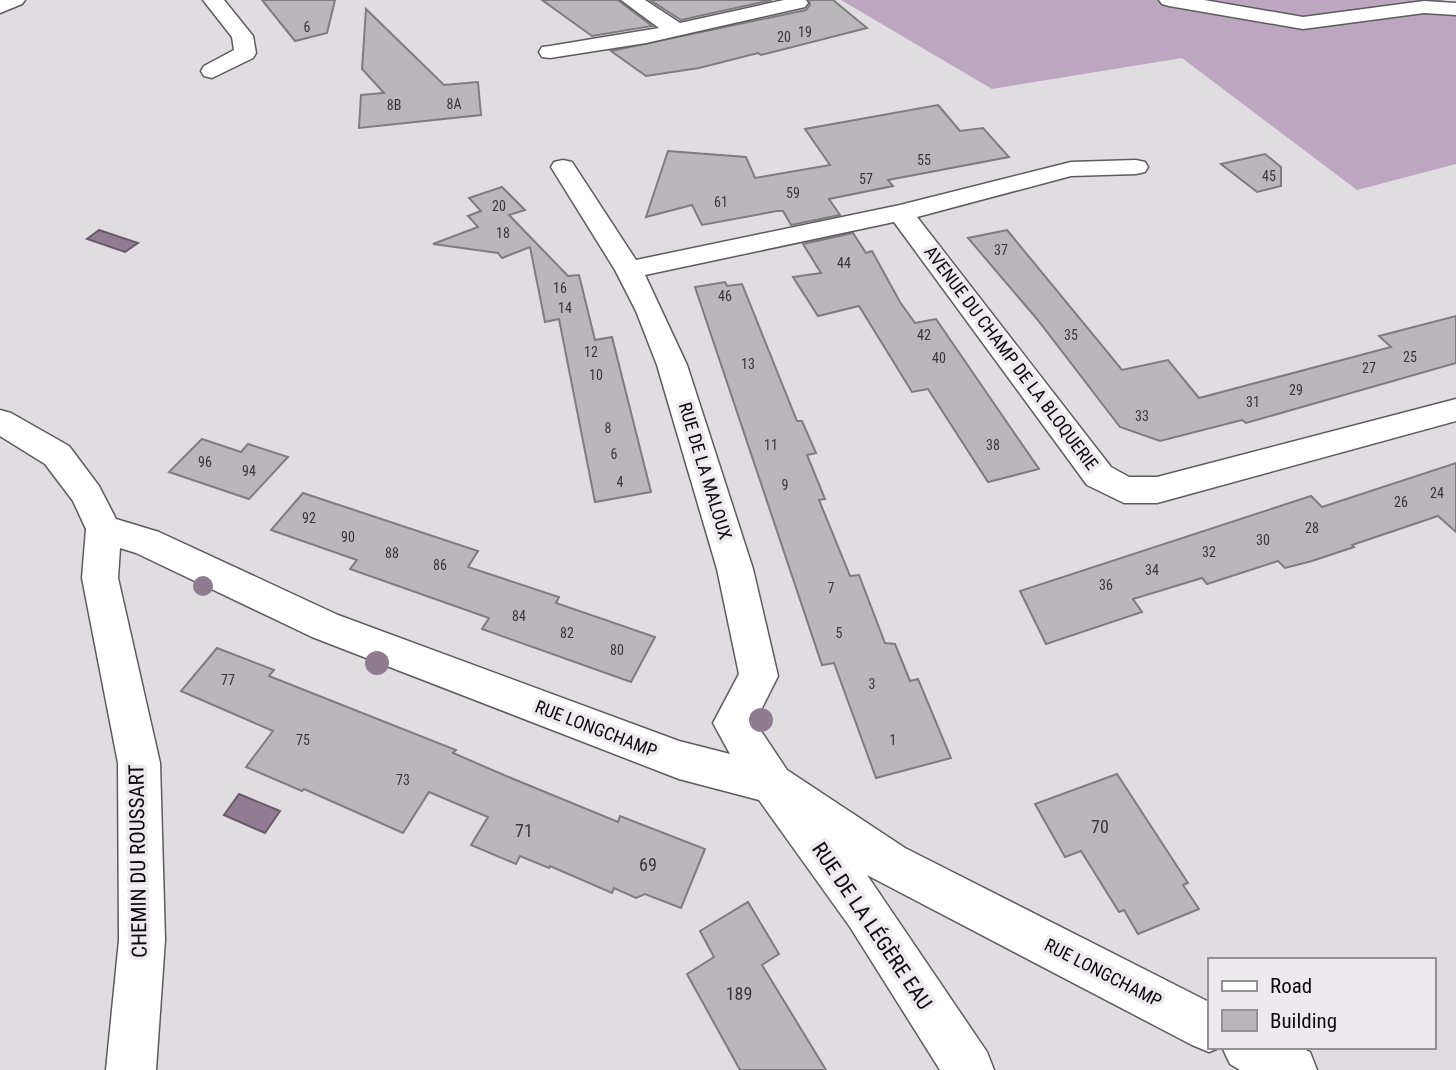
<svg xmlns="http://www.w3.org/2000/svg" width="1456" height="1070" font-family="'Roboto Condensed',sans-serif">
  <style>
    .forest { fill: #bda6c0 }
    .water { fill: #917c94; stroke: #695a6b; stroke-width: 2 }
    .building { fill: #bab7ba; stroke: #7e7c7f; stroke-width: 2 }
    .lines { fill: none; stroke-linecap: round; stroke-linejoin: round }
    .minor-casing { stroke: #5d5b5d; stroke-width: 3 }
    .minor { fill: #fff; fill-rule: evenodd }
    .tree { fill: #8f7c91 }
    .labels { text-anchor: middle; stroke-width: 7; stroke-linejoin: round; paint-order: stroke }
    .number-label { font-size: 14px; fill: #383638 }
    .street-label { font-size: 18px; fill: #0c0b0c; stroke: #edeaed }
    .near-number-label { font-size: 18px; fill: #383638 }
    .near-street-label { font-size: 21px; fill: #0c0b0c; stroke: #edeaed }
  </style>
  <rect width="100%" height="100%" fill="#e0dde0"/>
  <!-- forest -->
  <polygon class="forest" points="841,0 1443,0 1456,8 1456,164 1357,190 1182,58 992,89"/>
  <!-- water -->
  <g class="water">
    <polygon points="99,230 138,243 125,252 87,239"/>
    <polygon points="239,794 280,811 265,833 224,815"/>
  </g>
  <!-- building -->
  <g class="building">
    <polygon points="262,0 335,0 327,33 295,41"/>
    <polygon points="542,0 618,0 652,26 592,36"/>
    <polygon points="650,0 772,0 681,20"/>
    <polygon points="809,0 833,0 867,28 761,55 758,53 699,68 646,76 611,51 806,10 810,5"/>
    <polygon points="366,9 444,85 478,82 481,115 359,128 361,95 384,93 362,69"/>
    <polygon points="938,105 960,131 983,128 1009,157 888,180 893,186 829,199 840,215 791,225 783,211 777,211 702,225 692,205 646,217 668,151 746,157 755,178 830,165 805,129"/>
    <polygon points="1265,154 1281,167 1281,186 1257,192 1221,164"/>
    <polygon points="502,187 525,210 509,215 568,276 579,275 595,340 612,337 651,492 595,502 559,319 545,322 530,247 502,258 498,253 433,244 478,227 468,216 481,211 469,198"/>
    <polygon points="1007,230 1122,370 1168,360 1199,398 1391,347 1379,336 1456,316 1456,363 1246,423 1242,420 1160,441 1120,427 1037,319 968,238"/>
    <polygon points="853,233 866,253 872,251 900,302 915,323 936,319 1039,469 988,482 928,389 912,392 859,306 818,316 793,277 821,273 803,244"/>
    <polygon points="725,282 727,286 742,284 797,421 802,421 816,453 807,455 825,499 819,500 850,576 859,575 885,643 895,644 910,681 918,679 951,758 876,778 834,663 822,665 695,287"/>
    <polygon points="202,439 241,452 248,444 288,457 249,499 169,472"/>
    <polygon points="1456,463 1456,532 1438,516 1352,545 1354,547 1312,561 1285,568 1278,561 1207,584 1202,578 1133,599 1142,612 1046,644 1020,591 1311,496 1322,507"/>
    <polygon points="303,493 478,551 468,567 559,597 556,603 655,637 631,682 482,629 489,618 350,569 357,560 271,530"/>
    <polygon points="217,648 274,670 269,676 456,750 453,753 511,778 618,822 620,816 705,849 681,908 645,894 636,898 614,888 612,893 550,866 549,868 520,856 516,864 471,845 488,817 429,792 403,833 304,789 302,791 246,767 273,731 181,691"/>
    <polygon points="1117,774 1188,883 1183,885 1199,909 1138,934 1124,910 1119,912 1081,851 1065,857 1035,804"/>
    <polygon points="748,902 779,954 762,965 826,1070 740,1070 687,974 714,957 700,931"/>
  </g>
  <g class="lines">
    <defs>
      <g id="minor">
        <polygon points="0,0 25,0 22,4 0,13"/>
        <polygon points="203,0 224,0 253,36 256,53 253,58 212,78 204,76 201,71 204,66 234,50 232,37"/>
        <polygon points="621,0 645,0 680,23 784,0 806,0 808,3 805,7 646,43 550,58 542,57 539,52 542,47 550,46 659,28"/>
        <polygon points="1159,0 1204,0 1303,17 1424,1 1456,3 1456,15 1424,13 1303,29 1169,6 1162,4"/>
        <polygon points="563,160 572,162 636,260 900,205 1071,162 1136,160 1145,162 1148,167 1145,172 1136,174 1071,176 917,217 1111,467 1129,477 1157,477 1456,399 1456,421 1157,503 1124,503 1087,485 894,222 645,275 687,365 753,569 778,676 755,722 787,770 905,848 1209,1002 1209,1047 1221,1047 1209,1052 1192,1045 867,875 987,1052 994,1070 940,1070 850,927 759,800 679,779 312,637 136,553 120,548 118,578 160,763 165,940 156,1070 106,1070 119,940 118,763 82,578 86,529 73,501 45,464 0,436 0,410 11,413 69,446 99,486 116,519 159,532 338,615 679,741 730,754 713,723 739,674 717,569 657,365 636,311 615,270 551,167 554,162"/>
        <polygon points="1222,1047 1299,1047 1310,1052 1317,1070 1240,1070 1230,1064"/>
      </g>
    </defs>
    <!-- minor casing -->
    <use href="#minor" class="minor-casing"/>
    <!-- minor -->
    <use href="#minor" class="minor"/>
  </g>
  <!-- trees -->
  <g class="tree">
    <circle cx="203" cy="586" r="10"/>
    <circle cx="377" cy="663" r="12"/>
    <circle cx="761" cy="720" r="12"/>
  </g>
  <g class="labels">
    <!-- number labels -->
    <g class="number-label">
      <text x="307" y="32">6</text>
      <text x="805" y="37">19</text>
      <text x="784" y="42">20</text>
      <text x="454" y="109">8A</text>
      <text x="394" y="110">8B</text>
      <text x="924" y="165">55</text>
      <text x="1269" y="181">45</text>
      <text x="866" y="184">57</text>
      <text x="793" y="198">59</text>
      <text x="721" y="207">61</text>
      <text x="499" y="211">20</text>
      <text x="503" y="238">18</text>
      <text x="1001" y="255">37</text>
      <text x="844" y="268">44</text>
      <text x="560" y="293">16</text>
      <text x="725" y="301">46</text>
      <text x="565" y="313">14</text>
      <text x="924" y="340">42</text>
      <text x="1071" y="340">35</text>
      <text x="591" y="357">12</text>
      <text x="1410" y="362">25</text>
      <text x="939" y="363">40</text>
      <text x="748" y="369">13</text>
      <text x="1369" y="373">27</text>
      <text x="596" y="380">10</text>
      <text x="1296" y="395">29</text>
      <text x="1253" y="407">31</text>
      <text x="1142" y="421">33</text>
      <text x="608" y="433">8</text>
      <text x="771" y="450">11</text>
      <text x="993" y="450">38</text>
      <text x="614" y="459">6</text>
      <text x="205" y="467">96</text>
      <text x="249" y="476">94</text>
      <text x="620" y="487">4</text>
      <text x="785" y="490">9</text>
      <text x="1437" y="498">24</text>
      <text x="1401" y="507">26</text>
      <text x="309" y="523">92</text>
      <text x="1312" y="533">28</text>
      <text x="348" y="542">90</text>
      <text x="1263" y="545">30</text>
      <text x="1209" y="557">32</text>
      <text x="392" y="558">88</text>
      <text x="440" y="570">86</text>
      <text x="1152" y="575">34</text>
      <text x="1106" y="590">36</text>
      <text x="831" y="593">7</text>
      <text x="519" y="621">84</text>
      <text x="567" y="638">82</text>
      <text x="839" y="638">5</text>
      <text x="617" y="655">80</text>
      <text x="228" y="685">77</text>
      <text x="872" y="689">3</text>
      <text x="303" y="745">75</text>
      <text x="893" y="745">1</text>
      <text x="403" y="785">73</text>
    </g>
    <!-- street labels -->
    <g class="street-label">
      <text transform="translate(1011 358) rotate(53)" y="6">AVENUE DU CHAMP DE LA BLOQUERIE</text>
      <text transform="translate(705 471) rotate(73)" y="6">RUE DE LA MALOUX</text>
      <text transform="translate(596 729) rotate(21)" y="6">RUE LONGCHAMP</text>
      <text transform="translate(1103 973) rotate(27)" y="6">RUE LONGCHAMP</text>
    </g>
    <!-- near-number labels -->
    <g class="near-number-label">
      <text x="1100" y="833">70</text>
      <text x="524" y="837">71</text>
      <text x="648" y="871">69</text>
      <text x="739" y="1000">189</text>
    </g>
    <!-- near-street labels -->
    <g class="near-street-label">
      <text transform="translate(138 861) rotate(-91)" y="7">CHEMIN DU ROUSSART</text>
      <text transform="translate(872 926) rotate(56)" y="7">RUE DE LA LÉGÈRE EAU</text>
    </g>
  </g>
  <!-- legend -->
  <rect x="1208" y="958" width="228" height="91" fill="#edeaed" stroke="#939193" stroke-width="2"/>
  <rect x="1222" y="981" width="35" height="10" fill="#ffffff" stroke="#939193" stroke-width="2"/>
  <text x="1270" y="993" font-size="21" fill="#0c0b0c">Road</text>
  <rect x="1222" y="1010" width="35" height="21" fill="#bab7ba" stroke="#939193" stroke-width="2"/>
  <text x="1270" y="1028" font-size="21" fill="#0c0b0c">Building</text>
</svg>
